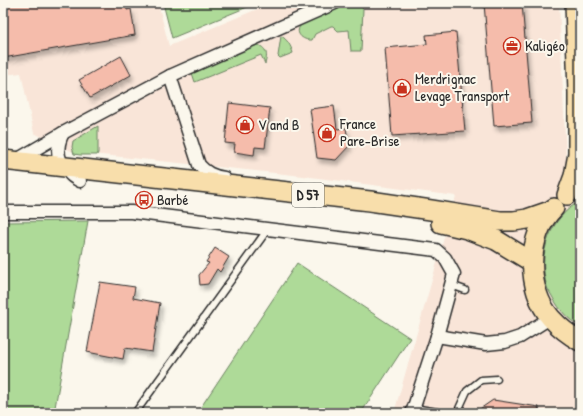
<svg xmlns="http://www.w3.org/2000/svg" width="583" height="416" font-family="'Patrick Hand',sans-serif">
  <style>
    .built { fill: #f9e5d8 }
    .green { fill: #aeda98; stroke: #6c8262 }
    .building { fill: #f5bcab; stroke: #2b2b2b; filter: url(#shadow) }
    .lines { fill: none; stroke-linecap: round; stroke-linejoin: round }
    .lane-casing { stroke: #2b2b2b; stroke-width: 9 }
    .street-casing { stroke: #2b2b2b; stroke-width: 15 }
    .primary-casing { stroke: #2b2b2b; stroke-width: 22 }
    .lane { stroke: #fbf7ec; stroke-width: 6 }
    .street { stroke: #fbf7ec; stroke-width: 12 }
    .primary { stroke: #f8deab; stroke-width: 19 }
    .labels { text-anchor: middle; stroke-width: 4; stroke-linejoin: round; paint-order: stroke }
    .shield { fill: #fbf7ec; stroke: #696865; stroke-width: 1 }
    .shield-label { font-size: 14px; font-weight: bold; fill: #2b2b2b }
    .poi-label { font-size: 15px; fill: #2b2b2b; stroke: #fbf7ec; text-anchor: start }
  </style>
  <defs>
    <filter id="shadow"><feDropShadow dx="2.5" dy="4.5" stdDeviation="2" flood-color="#0004"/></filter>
  </defs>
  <rect width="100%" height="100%" fill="#fbf7ec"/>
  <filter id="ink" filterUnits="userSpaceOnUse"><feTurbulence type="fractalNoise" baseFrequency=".025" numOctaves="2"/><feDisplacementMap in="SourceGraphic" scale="8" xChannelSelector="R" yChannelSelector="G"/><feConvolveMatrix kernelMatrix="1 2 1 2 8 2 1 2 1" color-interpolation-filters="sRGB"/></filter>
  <g filter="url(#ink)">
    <!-- built -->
    <polygon class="built" points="3,3 158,3 169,46 272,3 559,3 566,159 580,161 580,413 394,413 456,196 303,176 73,152 34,133 21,73 3,75"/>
    <!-- green -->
    <g class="green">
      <polygon points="163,3 257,3 172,38"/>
      <path d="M350,3C355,3 360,3 363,9L361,51H351L349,30L338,31L333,26H331L315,34L312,40C302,41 293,32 302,24Z"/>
      <path d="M281,36C287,39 291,46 293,53L280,58L278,56Z"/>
      <path d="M256,44C267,48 268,54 265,64L261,55L195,82L192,73Z"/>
      <polygon points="98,126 98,153 97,155 80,155 74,154 72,147 73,141"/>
      <path d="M580,201V326C568,320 559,309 553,298C551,294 548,290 547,287C537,253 550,218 580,201Z"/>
      <polygon points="88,221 54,413 3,413 3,222"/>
      <polygon points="297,263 410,338 361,413 197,413"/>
    </g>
    <!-- building -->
    <g class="building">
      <polygon points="3,3 126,3 127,10 131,9 135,35 3,58"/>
      <polygon points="484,3 522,3 532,123 494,126"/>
      <polygon points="456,32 465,131 392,136 385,48 427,44 426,35"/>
      <polygon points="121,56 131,75 90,98 79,80"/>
      <polygon points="229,103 270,108 265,148 255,147 254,155 234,152 235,144 225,143"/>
      <polygon points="334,106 337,129 346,128 349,146 336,160 317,158 310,109"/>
      <polygon points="215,248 229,257 220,272 217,269 208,284 200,285 199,275 209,263 206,262"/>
      <polygon points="100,282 135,287 133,298 160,303 152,352 125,348 123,359 87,352"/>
      <polygon points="493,400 539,407 538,413 474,413"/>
    </g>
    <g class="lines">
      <defs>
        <g id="lane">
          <polyline points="451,285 465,290"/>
          <polyline points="414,408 443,413"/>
          <polyline points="135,413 268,229"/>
          <polyline points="457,413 467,391 481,380 497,379"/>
        </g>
        <g id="street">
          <path d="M170,76L199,165C206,173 213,176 224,178"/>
          <path d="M63,133C55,148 57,162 70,174C72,177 77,179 80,181"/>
          <polyline points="15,161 63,133 170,76 335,3"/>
          <polyline points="3,212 131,212 436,250 445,258 454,274 437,336 412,413"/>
          <polyline points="437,336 486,344 505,342 520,337 550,318"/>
        </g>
        <g id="primary">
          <polyline points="3,160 370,201 431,210 500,221 514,221 527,219 550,211"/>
          <polyline points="567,195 574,176 578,154 578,93 575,3"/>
          <path d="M554,208C526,235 526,290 551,318C560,328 569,335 580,341"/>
          <polyline points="441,223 467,229 496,240 532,262"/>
        </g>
      </defs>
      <!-- lane casing -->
      <use href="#lane" class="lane-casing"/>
      <!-- street casing -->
      <use href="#street" class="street-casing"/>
      <!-- primary casing -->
      <use href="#primary" class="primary-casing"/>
      <!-- lane -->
      <use href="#lane" class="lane"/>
      <!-- street -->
      <use href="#street" class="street"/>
      <!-- primary -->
      <use href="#primary" class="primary"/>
    </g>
  </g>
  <!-- icons -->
  <defs>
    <symbol id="office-ring" viewBox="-11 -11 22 22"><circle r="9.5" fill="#fbf7ec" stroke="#c8321e" stroke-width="1.5"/><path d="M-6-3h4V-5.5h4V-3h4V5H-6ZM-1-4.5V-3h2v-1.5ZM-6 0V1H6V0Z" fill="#c8321e"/></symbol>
    <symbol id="shop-ring" viewBox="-11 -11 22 22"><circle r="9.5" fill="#fbf7ec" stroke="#c8321e" stroke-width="1.5"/><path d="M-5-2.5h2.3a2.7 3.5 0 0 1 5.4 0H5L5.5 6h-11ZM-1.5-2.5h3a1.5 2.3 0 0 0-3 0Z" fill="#c8321e"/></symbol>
    <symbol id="bus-ring" viewBox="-11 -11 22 22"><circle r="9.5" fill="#fbf7ec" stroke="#c8321e" stroke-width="1.5"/><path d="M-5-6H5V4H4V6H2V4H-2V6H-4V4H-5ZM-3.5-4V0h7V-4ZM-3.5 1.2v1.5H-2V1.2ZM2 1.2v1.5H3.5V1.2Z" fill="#c8321e"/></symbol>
  </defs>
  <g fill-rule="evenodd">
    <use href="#office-ring" x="502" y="36" width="20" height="20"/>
    <use href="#shop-ring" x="392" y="78" width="20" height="20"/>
    <use href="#shop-ring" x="235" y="115" width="20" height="20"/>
    <use href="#shop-ring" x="317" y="123" width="20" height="20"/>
    <use href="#bus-ring" x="134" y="190" width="20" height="20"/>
  </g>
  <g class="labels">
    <!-- shield labels -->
    <rect class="shield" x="292" y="183" width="32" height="24" rx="3"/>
    <g class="shield-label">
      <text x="308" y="200">D 57</text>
    </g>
    <!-- poi labels -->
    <g class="poi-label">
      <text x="525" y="51">Kaligéo</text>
      <text x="415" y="84">Merdrignac<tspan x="415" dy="17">Levage Transport</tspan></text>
      <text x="340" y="129">France<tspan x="340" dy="17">Pare-Brise</tspan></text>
      <text x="258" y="130">V and B</text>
      <text x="157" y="205">Barbé</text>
    </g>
  </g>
  <!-- margin -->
  <rect width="583" height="416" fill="none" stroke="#fbf7ec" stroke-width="16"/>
  <rect x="8" y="8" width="567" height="400" fill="none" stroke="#2b2b2b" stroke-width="1.5" filter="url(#ink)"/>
</svg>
